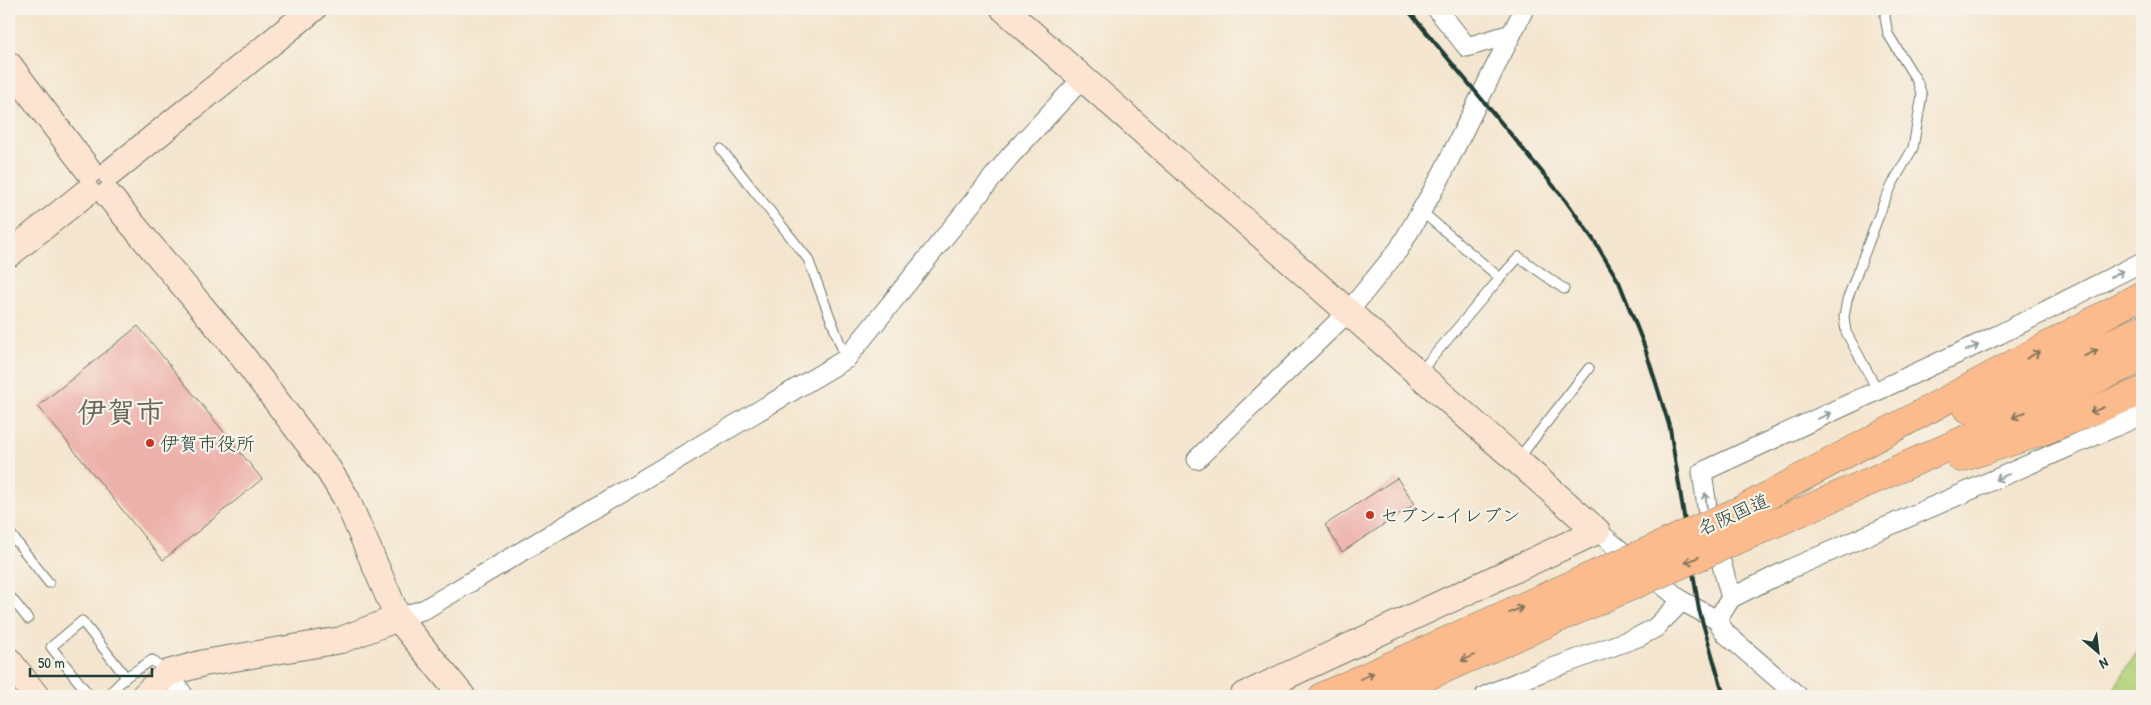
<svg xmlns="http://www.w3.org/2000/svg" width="2151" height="705" font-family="'Patrick Hand','Klee One',sans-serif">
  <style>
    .green { fill: #b0d077; stroke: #688656 }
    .building { fill: #edb1ab }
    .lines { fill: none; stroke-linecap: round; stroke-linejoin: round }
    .lane-casing { stroke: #6a786a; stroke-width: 11 }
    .street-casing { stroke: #6a786a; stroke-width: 21 }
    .secondary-casing { stroke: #6a786a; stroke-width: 28 }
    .highway-casing { stroke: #6a786a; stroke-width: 29 }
    .lane { stroke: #fff; stroke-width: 9 }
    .street { stroke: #fff; stroke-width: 19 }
    .secondary { stroke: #fde4d1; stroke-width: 26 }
    .highway { stroke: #fbbb8c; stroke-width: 28 }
    .rail { stroke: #1f3d34; stroke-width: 4 }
    .highway-bridge-casing { stroke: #6a786a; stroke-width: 29; stroke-linecap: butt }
    .highway-bridge { stroke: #fbbb8c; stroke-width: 28 }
    .oneway { stroke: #8f9e9a }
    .oneway2 { stroke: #82765c }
    .poi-dot { fill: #c8321e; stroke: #f7f3e8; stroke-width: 2 }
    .labels { text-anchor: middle; stroke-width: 4.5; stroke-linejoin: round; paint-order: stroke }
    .poi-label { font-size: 19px; fill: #1f3d34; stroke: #f7f3e8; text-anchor: start }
    .street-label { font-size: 19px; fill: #1f3d34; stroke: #f7f3e8 }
    .town-label { font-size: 29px; font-weight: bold; fill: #67665e; stroke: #f7f3e8 }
  </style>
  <rect width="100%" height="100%" fill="#f7f3e8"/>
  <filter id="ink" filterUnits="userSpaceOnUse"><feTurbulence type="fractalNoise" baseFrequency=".02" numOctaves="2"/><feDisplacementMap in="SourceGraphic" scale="10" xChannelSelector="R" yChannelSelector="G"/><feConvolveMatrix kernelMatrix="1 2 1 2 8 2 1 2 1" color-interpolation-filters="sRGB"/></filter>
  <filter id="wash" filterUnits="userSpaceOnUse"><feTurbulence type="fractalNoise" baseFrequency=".0096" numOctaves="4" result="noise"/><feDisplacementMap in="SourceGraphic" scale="20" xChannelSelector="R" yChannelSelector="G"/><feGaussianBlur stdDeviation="1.12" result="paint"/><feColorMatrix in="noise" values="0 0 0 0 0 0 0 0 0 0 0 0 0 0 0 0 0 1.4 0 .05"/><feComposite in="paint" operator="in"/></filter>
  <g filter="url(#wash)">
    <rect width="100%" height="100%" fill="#f4e5ce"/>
    <!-- green -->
    <polygon class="green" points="2142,644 2142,696 2109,696"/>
    <g id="blocks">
      <!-- building -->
      <g class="building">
        <polygon points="138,326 262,479 163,560 38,406"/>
        <polygon points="1397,478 1415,504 1342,552 1325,525"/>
      </g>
    </g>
  </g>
  <g filter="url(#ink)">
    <use href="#blocks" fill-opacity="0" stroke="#6a786a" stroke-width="1"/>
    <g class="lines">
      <defs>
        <g id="lane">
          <polyline points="721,149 808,259 846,359"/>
          <polyline points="1421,211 1500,278 1519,257 1564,289"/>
          <polyline points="1419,373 1500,278"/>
          <polyline points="1878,391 1846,332 1844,317 1847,300 1884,202 1894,181 1913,148 1922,95 1917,81 1888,34 1885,17 1886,9"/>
          <polyline points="1519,458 1589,368"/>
          <polyline points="9,532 49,583"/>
          <polyline points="9,595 28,619"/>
          <polyline points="90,696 51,647 82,621 126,677"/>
          <polyline points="107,696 126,677 152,660 166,672"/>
        </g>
        <g id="street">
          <polyline points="1437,9 1467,47 1511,34"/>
          <polyline points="1197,459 1348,312 1399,249 1439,180 1524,9"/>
          <polyline points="1597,531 1682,601 1717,620 1726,634 1798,696"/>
          <polyline points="1731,598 1708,514 1702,472 2000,334 2142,262"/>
          <polyline points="398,618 425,609 846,359 1010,156 1083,78"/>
          <polyline points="1717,620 1731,598 1790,569 2142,415"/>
          <polyline points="168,673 184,696"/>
          <polyline points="1485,696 1539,673 1638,637 1655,628 1682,601"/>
        </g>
        <g id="secondary">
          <polyline points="1004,9 1597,531 1243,696"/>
          <polyline points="9,65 89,171"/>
          <polyline points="110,173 313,9"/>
          <polyline points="108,195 240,353 328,469 346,498 398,618 462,696"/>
          <polyline points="9,254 87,192"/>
          <polyline points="9,661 36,696"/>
          <polyline points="144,696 168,673 204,663 341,640 398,618"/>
        </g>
        <g id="highway">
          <polyline points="1968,409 2142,329"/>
          <polyline points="1961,458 2043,431 2142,391"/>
          <polyline points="1743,509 2142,295"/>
          <polyline points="1753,533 1964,440 2142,358"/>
          <polyline points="1323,696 1596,574"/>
          <polyline points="1383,696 1609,596"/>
        </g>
      </defs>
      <!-- lane casing -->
      <use href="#lane" class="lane-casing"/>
      <!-- street casing -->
      <use href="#street" class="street-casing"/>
      <!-- secondary casing -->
      <use href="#secondary" class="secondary-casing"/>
      <!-- highway casing -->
      <use href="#highway" class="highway-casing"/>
      <!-- lane -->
      <use href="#lane" class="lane"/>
      <!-- street -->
      <use href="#street" class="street"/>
      <!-- secondary -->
      <use href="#secondary" class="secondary"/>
      <!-- highway -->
      <use href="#highway" class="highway"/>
      <!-- rail -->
      <polyline class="rail" points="1407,9 1566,201 1595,242 1619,282 1644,345 1670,428 1699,610 1724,696"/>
      <defs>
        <g id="highway-bridge">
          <polyline points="1596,574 1743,509"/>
          <polyline points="1609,596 1753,533"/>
        </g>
      </defs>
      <!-- highway-bridge casing -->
      <use href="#highway-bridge" class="highway-bridge-casing"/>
      <!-- highway-bridge -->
      <use href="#highway-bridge" class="highway-bridge"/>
    </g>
    <!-- one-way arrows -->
    <defs><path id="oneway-shaft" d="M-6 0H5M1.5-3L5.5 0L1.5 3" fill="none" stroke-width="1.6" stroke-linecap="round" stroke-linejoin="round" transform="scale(1.25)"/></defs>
    <g class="oneway">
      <use href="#oneway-shaft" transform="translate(2117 274) rotate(-25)"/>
      <use href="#oneway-shaft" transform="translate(1972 348) rotate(-25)"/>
      <use href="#oneway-shaft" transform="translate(1824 416) rotate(-25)"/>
      <use href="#oneway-shaft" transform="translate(2002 477) rotate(157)"/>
      <use href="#oneway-shaft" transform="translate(1706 500) rotate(-97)"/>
    </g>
    <g class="oneway2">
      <use href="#oneway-shaft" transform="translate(2091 353) rotate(-25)"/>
      <use href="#oneway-shaft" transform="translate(2033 355) rotate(-29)"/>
      <use href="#oneway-shaft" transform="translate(2097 410) rotate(158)"/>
      <use href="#oneway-shaft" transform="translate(2019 415) rotate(155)"/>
      <use href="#oneway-shaft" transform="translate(1692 560) rotate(156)"/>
      <use href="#oneway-shaft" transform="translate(1516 610) rotate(-24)"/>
      <use href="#oneway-shaft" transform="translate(1468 658) rotate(156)"/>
      <use href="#oneway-shaft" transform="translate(1367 676) rotate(-25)"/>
    </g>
  </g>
  <!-- markers -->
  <g class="poi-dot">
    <circle cx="150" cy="443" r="5"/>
    <circle cx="1370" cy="515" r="5"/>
  </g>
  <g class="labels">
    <!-- poi labels -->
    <g class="poi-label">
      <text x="160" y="450">伊賀市役所</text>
      <text x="1380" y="522">セブン-イレブン</text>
    </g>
    <!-- street labels -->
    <g class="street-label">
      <text transform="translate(1733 514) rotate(-24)" y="7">名阪国道</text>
    </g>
    <!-- town labels -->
    <g class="town-label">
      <text x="121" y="422">伊賀市</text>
    </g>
  </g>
  <!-- margin -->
  <rect width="2151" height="705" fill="none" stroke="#f7f3e8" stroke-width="30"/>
  <!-- north arrow -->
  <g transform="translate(2098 652) rotate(152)" stroke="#f7f3e8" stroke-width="4" paint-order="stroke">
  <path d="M0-4L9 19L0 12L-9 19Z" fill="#1f3d34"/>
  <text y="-8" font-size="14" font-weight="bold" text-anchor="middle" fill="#1f3d34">N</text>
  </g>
  <!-- scale -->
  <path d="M30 668v8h122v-8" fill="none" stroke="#1f3d34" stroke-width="2.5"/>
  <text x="38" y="668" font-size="15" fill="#1f3d34" stroke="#f7f3e8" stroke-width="4" paint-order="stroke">50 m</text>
</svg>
